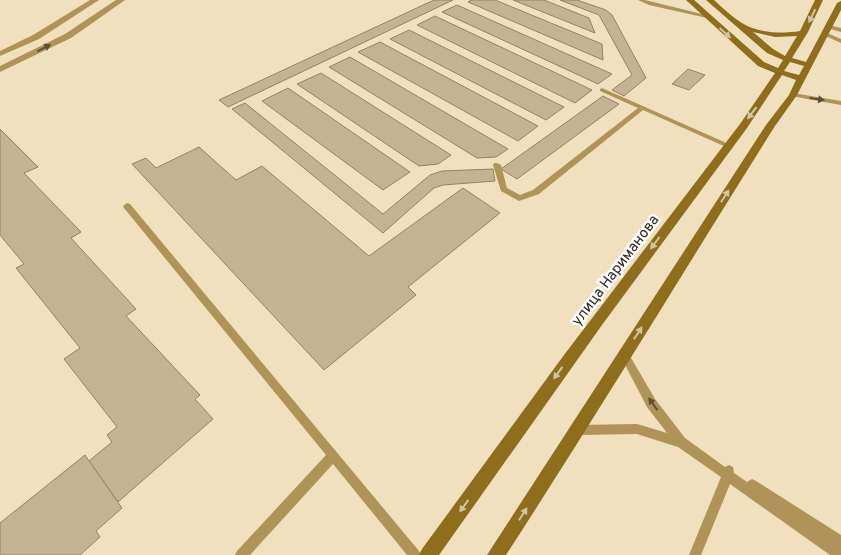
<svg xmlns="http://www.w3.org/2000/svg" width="841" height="555" font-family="Overpass,sans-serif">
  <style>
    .building { fill: #c3b392; stroke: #928363 }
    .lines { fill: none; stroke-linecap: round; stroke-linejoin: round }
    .service { fill: #af9358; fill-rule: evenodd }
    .tertiary { fill: #af9358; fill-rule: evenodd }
    .secondary { fill: #8e6e1d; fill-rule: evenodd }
    .oneway { fill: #d2c5a5 }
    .oneway2 { fill: #5d4f32 }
    .labels { text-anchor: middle; stroke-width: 5; stroke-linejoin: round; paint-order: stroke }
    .street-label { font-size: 15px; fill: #312a1d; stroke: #fff }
  </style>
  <rect width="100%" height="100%" fill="#f0e0be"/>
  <!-- building -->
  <g class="building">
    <polygon points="434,0 453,0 228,107 219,100"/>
    <polygon points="471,0 495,0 602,44 603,60 468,2"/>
    <polygon points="513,0 544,0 589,18 595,33"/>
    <polygon points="560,0 577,0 606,10 612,15 646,78 624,96 612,90 632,75 599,15"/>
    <polygon points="457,5 612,74 598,84 442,12"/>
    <polygon points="435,16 592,90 575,103 417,25"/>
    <polygon points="409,30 564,107 546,120 390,39"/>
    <polygon points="380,42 538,126 518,141 358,52"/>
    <polygon points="350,57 508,149 496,157 477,158 329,67"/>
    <polygon points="688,69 705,75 689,90 672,84"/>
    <polygon points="321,73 451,155 438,164 419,166 297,84"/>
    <polygon points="288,88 410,172 383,190 262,101"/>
    <polygon points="603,96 619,104 517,179 501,169"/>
    <polygon points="245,103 383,214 430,175 442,171 493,169 495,181 443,185 434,188 383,233 232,109"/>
    <polygon points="0,129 38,167 24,173 81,232 71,238 136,309 126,316 200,395 195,399 213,419 118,502 89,461 112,442 107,435 117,427 64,359 80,348 16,268 24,264 0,235"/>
    <polygon points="199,147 236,180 262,166 369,256 463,188 500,213 408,287 416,295 324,370 132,164 146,158 156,168"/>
    <polygon points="85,455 122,508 96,531 100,537 80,555 0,555 0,523"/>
  </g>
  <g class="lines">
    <!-- service -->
    <g class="service">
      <polygon points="638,0 645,0 710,16 707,18 649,5"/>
      <polygon points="829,25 841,28 841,32 827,28 827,26"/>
      <polygon points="825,32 841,39 841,43 823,35 822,34"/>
      <polygon points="602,88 731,145 730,147 726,147 643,110 539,194 519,201 501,191 493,165 494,163 497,163 501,165 507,188 520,195 533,190 638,108 600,91 600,89"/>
      <polygon points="793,93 841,101 841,105 791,96 790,95"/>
      <polygon points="127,203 130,204 419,551 421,555 407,555 333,464 250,555 235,555 237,551 326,455 124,208 123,206"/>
      <polygon points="624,350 627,351 655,399 685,438 725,467 729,465 733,467 734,473 747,482 752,479 756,481 841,535 841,555 830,555 730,484 701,555 689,555 721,477 678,447 637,434 578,435 574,434 573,430 574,426 578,425 637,424 667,433 647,407 621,357 619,354 621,351"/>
    </g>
    <!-- tertiary -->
    <g class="tertiary">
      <polygon points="90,0 99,0 39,39 0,56 0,51 33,35"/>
      <polygon points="116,0 125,0 71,38 0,72 0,66 65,34"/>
    </g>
    <!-- secondary -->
    <path class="secondary" d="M686,0H694L764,62L778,68L783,60L767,53L706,0H714C723,8 732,17 742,23C757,33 782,34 800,31L815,0H823L808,32L792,58L806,62L837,3L841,1V10L797,95L775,126C685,269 598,413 506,555H487L766,125L789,95L796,80L782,75L747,128L602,325L439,555H419L422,549L564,355L740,124L775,73L758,66ZM753,32L775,37L797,36L785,56L773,49ZM790,62L804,66L799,75L784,71Z"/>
  </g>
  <!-- one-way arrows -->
  <defs><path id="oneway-solid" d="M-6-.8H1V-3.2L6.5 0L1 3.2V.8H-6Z" transform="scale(1.25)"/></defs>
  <g class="oneway">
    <use href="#oneway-solid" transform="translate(812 16) rotate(115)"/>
    <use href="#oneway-solid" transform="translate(725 33) rotate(43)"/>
    <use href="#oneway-solid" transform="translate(752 113) rotate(128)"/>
    <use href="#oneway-solid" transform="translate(725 196) rotate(-57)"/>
    <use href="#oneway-solid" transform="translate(655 243) rotate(127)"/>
    <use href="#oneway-solid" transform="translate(638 333) rotate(-57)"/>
    <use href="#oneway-solid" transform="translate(558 373) rotate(126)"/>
    <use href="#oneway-solid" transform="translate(464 506) rotate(126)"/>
    <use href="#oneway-solid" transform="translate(523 514) rotate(-57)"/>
  </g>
  <g class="oneway2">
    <use href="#oneway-solid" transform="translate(44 48) rotate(-27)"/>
    <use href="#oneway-solid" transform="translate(817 99) rotate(8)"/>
    <use href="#oneway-solid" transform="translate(653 404) rotate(-125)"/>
  </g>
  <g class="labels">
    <!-- street labels -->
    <g class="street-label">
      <text transform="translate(615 270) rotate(-53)" y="5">улица Нариманова</text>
    </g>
  </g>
</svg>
